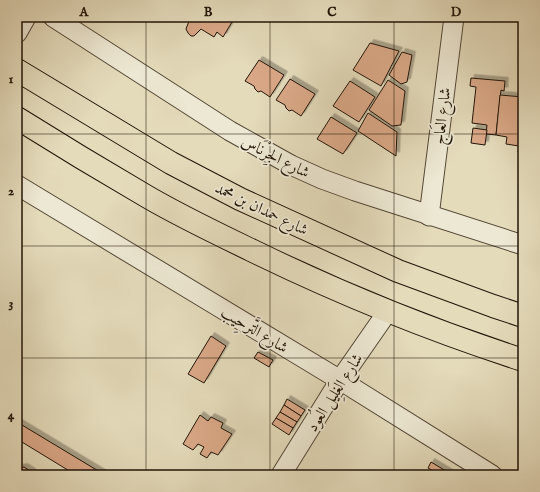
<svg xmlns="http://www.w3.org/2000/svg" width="540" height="492" font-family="'IM FELL English',Amiri,serif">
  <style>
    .building { fill: #daa887; stroke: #211408; filter: url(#shadow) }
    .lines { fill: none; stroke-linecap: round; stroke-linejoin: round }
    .minor-casing { stroke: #524635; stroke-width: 21 }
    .major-casing { stroke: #211408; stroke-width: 24 }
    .minor { stroke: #ede8d3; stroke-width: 19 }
    .major { stroke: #e4dbbb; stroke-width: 22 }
    .grid { fill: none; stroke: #211408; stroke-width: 1; stroke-opacity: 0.55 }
    .labels { text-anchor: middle; stroke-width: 3.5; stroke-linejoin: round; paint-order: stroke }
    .street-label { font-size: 16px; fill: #211408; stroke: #ede8d3 }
    .neatline { fill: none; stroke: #211408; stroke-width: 1.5 }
    .grid-label { font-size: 13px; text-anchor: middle; font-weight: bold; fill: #211408 }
  </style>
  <defs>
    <filter id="shadow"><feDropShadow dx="3.5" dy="-3.5" stdDeviation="0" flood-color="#0004"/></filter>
  </defs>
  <rect width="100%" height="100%" fill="#e4dbbb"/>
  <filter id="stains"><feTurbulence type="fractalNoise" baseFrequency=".005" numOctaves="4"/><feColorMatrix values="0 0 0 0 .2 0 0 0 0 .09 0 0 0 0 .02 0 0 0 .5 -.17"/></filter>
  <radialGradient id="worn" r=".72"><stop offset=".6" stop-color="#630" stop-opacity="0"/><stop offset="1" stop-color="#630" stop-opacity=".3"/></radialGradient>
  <!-- building -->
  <g class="building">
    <polygon points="182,17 235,17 223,37 217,32 214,37 201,29 194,36 191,36 188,33 186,29 189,21"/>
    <polygon points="489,17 500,17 500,20 489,19"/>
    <polygon points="370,43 399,51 381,86 353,70"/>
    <polygon points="402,52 412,55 407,82 401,84 389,75"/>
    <polygon points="259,60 284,75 270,97 261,91 258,92 255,89 254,86 245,81"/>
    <polygon points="471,78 505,81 504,91 501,90 496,135 486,134 487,125 472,123 476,87 470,86"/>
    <polygon points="290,79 315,94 301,116 292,110 289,111 286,108 285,105 276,100"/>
    <polygon points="388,80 405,91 401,125 392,126 369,110"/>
    <polygon points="350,81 375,97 359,122 333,106"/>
    <polygon points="500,95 523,97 523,153 518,152 519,146 506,144 507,137 496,135"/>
    <polygon points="368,113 397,132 396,156 358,131"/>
    <polygon points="331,117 357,133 343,154 317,139"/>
    <polygon points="473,128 487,130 485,145 471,143"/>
    <polygon points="211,336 226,346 204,383 188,374"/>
    <polygon points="258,352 273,360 269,367 254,358"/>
    <polygon points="287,399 305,410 301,416 284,405"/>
    <polygon points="284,405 301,416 297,422 280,412"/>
    <polygon points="280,412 297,422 293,428 276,418"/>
    <polygon points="200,415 208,421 211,417 223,423 221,428 232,434 218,455 211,452 207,458 200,454 204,447 198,444 193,450 183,444"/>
    <polygon points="276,418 293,428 289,435 272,424"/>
    <polygon points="17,422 105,475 76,475 17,439"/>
    <polygon points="431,462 451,474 450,475 440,475 428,468"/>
    <polygon points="17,467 19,468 24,467 32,472 33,475 17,475"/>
  </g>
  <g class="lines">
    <defs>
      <g id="minor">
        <polyline points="53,17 230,131 291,165 322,179 355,191 523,245"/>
        <polyline points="17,33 26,17"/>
        <polyline points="17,185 340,380 492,475"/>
        <polyline points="429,216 454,17"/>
        <polyline points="281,475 340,380 388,311"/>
      </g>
      <g id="major">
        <polyline points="17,70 171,163 240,199 398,271 493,306 523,316"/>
        <path d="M17,118C60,145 103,171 146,196C180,216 216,233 251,250C339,293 430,330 523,360"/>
      </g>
    </defs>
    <!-- minor casing -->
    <use href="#minor" class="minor-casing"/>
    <!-- major casing -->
    <use href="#major" class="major-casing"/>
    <!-- minor -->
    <use href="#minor" class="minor"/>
    <!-- major -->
    <use href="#major" class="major"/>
  </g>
  <!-- grid -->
  <path class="grid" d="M146,17V475M270,17V475M394,17V475M17,134H523M17,246H523M17,358H523"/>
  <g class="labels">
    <!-- street labels -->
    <g class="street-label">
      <text transform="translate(441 116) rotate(-83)" y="6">شارع العَاج</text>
      <text transform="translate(276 156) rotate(27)" y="6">شارع الجِرْنَاس</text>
      <text transform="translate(262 208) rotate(26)" y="6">شارع حمدان بن محمد</text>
      <text transform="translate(255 329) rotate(31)" y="6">شارع التَّرحِيب</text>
      <text transform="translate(334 392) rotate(-57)" y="6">شارع الغَلِيل العُود</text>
    </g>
  </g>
  <!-- margin -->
  <rect width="540" height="492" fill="none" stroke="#e4dbbb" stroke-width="44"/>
  <rect x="22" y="22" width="496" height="448" class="neatline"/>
  <g class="grid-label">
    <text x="84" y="16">A</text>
    <text x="208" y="16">B</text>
    <text x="332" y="16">C</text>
    <text x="456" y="16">D</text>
    <text x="11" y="83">1</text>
    <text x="11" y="195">2</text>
    <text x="11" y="307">3</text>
    <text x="11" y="419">4</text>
  </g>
  <rect width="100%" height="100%" filter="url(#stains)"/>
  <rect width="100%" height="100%" fill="url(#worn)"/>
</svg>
